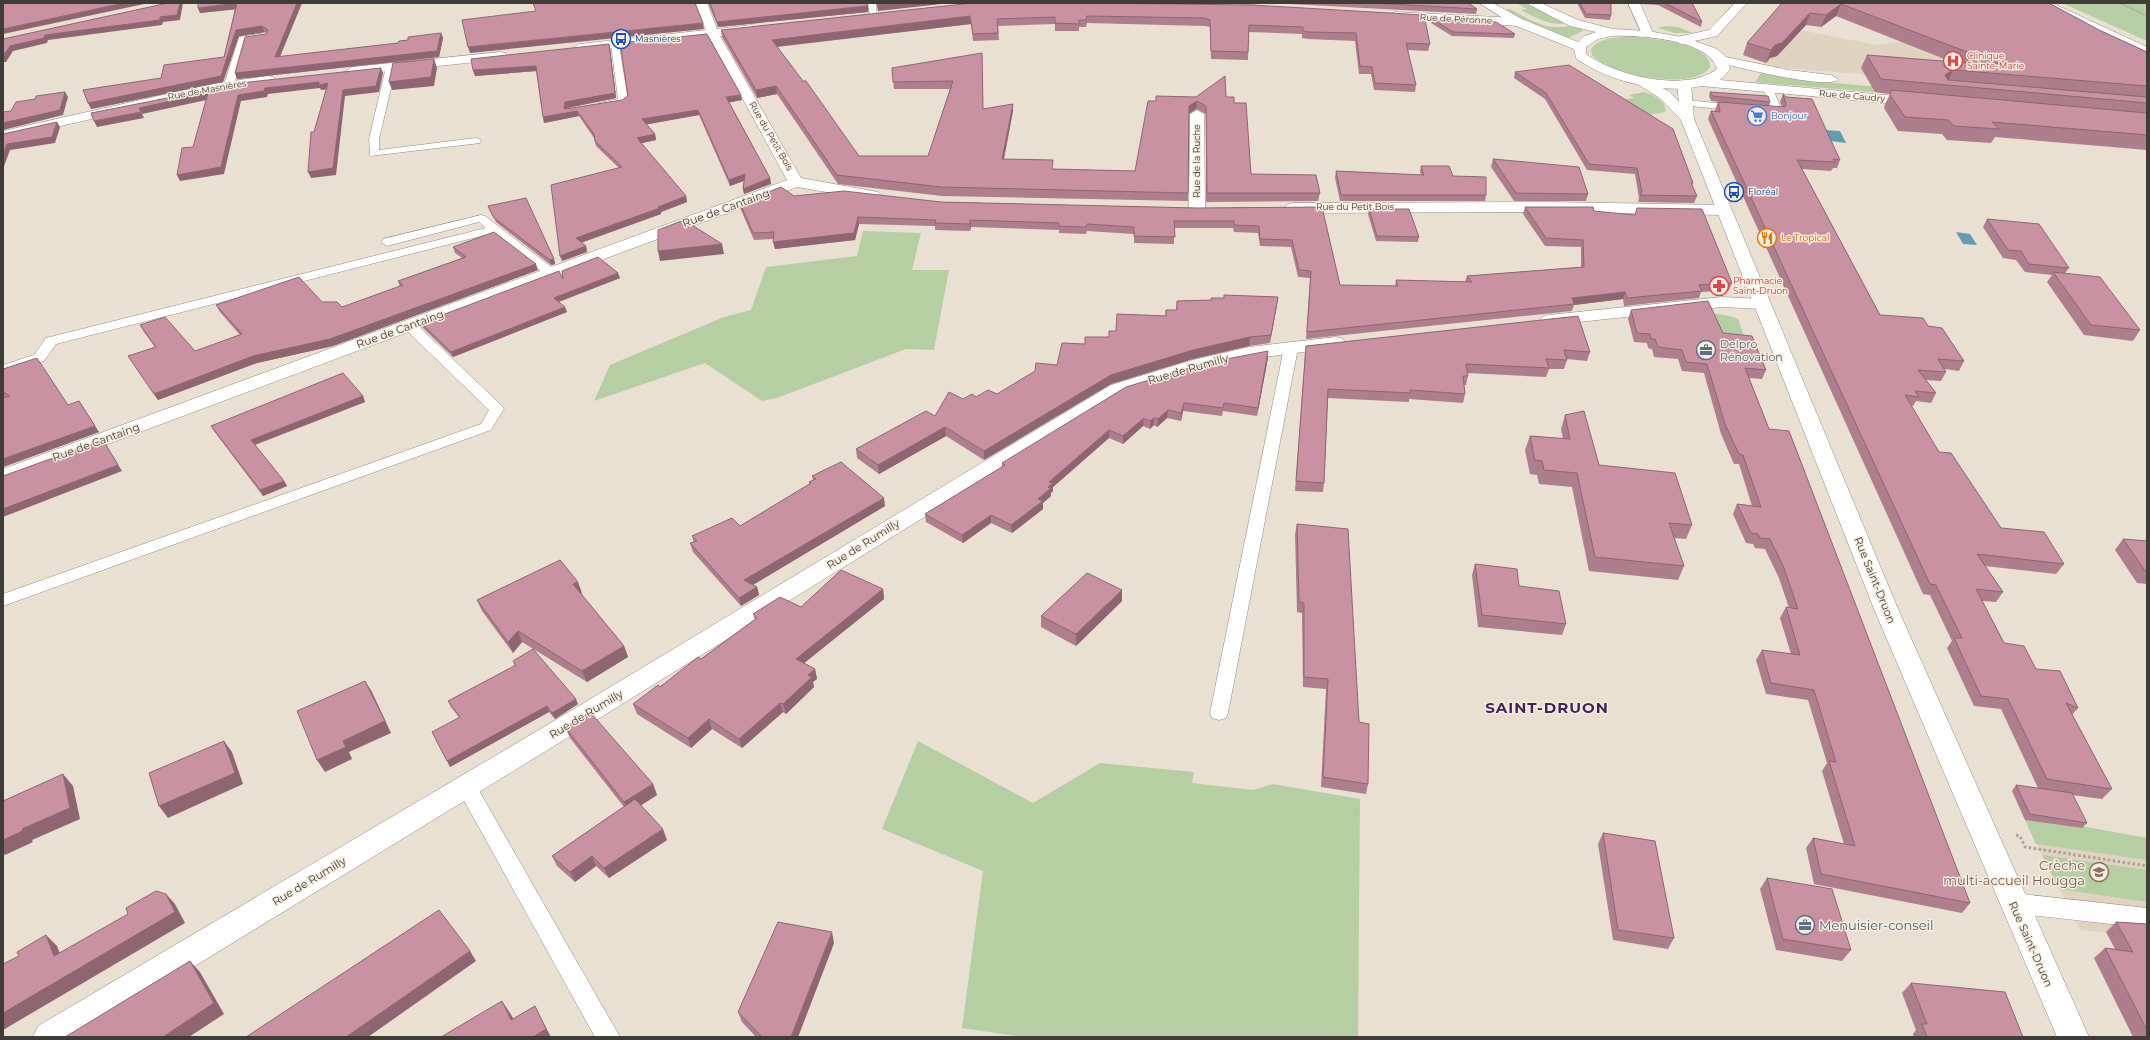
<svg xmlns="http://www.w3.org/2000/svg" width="2150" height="1040" font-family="Montserrat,sans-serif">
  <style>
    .built { fill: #e0d3bf }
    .green { fill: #b5cfa2 }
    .water { fill: #629eb2 }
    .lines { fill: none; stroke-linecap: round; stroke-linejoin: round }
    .service-casing { stroke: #948b7f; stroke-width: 1 }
    .minor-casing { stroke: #948b7f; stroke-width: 1 }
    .tertiary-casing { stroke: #948b7f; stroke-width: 1 }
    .secondary-casing { stroke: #948b7f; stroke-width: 1 }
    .path-far1 { stroke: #a9a297; stroke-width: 1.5; stroke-dasharray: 1 1; stroke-linecap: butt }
    .path { stroke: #a9a297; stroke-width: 3; stroke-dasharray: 2.5 2.5; stroke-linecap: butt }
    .service { fill: #fff; fill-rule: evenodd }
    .minor { fill: #fff; fill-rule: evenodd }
    .tertiary { fill: #fff; fill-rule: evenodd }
    .secondary { fill: #fff; fill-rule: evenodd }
    .wall { fill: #ad7e8b }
    .shaded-wall { fill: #8d6671 }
    .building { fill: #c992a2; stroke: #8d6671 }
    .labels { text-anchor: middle; stroke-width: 3; stroke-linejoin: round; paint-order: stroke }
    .far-street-label { font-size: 9px; fill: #403c37; stroke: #f6eddf }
    .far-transit-label { font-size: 9px; fill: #164399; stroke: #f6eddf; text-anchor: start }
    .far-health-label { font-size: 9px; fill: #be3a42; stroke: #f6eddf; text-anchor: start }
    .far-shop-label { font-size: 9px; fill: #366cbe; stroke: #f6eddf; text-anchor: start }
    .far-food-label { font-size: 9px; fill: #c56008; stroke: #f6eddf; text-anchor: start }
    .street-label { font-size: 11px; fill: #403c37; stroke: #f6eddf }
    .service-label { font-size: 11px; fill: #4e5e75; stroke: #f6eddf; text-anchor: start }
    .near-education-label { font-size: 13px; fill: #785e54; stroke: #f6eddf; text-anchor: end }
    .near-service-label { font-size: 13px; fill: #4e5e75; stroke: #f6eddf; text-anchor: start }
    .district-label { font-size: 15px; font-weight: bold; letter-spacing: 1px; fill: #43235b; stroke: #f6eddf }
  </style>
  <rect width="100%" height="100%" fill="#e9e0d2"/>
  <!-- built -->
  <g class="built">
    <polygon points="1769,24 1877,45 1942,35 2107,96 1777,67 1743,55"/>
    <polygon points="2025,820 2147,838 2147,936 2080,930"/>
  </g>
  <!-- green -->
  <g class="green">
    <path d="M1516,3H1525L1566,23C1551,27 1534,17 1521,10L1527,9Z"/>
    <polygon points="2062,3 2147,3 2147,41"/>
    <path d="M1510,9C1523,16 1539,26 1554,27C1563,28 1578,23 1583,31L1568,38L1530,24L1505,10Z"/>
    <polygon points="1666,26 1678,27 1693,33 1675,33 1657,28"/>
    <path d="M1623,37C1641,37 1712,41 1710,67C1695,92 1609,75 1592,55L1591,49C1598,39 1612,38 1623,37Z"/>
    <polygon points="1761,73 1835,83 2086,105 2092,111 1755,82"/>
    <path d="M1644,92C1653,95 1668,101 1665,112L1648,115L1623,100L1634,98L1629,95Z"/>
    <polygon points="863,231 921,233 912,270 949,270 934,350 906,349 777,398 762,401 705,363 594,401 610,365 724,317 751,310 766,267 857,256"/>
    <polygon points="1712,313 1729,316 1738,319 1745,339 1698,334"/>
    <polygon points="918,741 1033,803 1100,763 1194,772 1192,783 1253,790 1273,784 1360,799 1358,1037 1024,1037 962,1028 983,871 882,829"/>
    <polygon points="2025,820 2082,828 2081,826 2147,838 2147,860 2036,844"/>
    <polygon points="2042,855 2147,870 2147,902 2059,889"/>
  </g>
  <!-- water -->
  <g class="water">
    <polygon points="1825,130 1840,131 1846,143 1831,141"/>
    <polygon points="1956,232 1970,234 1977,245 1963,244"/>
  </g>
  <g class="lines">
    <defs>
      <g id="service">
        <polygon points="868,3 876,3 877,18 870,16"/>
        <polygon points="265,33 269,36 268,38 246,41 234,85 229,88 226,87 224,85 239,37"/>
        <polygon points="615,41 619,44 628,101 626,103 602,108 599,107 599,103 618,99 611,44"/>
        <polygon points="391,64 396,67 379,139 379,150 476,138 480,139 481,141 480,143 370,156 369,139 386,67"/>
        <polygon points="1768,85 1773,88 1782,112 1781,114 1762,113 1757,110 1762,107 1771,108 1763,88"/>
        <polygon points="1685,100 1737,105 1742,108 1737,111 1682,105 1680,103"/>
        <polygon points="481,215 485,216 555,270 557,273 555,276 547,276 493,233 56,344 44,361 3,373 3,365 34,355 46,338 486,228 479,222 387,246 381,242 383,239"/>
        <polygon points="410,322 415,323 502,406 504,409 491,430 3,606 3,594 481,424 489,410 405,329 403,326"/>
        <polygon points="1291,344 1298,348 1228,713 1226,718 1219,720 1212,718 1210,713 1284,348"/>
        <polygon points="466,778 473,780 620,1037 595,1037 456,786 459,780"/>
        <polygon points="2013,893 2147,908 2147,928 2013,913 2005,910 2002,903 2005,896"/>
      </g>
      <g id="minor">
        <polygon points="695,3 707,3 717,29 751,25 757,29 751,33 720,36 801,178 878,192 881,195 878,198 873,200 797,187 3,483 3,469 787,180 709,37 579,52 573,48 579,44 706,30"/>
        <path d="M1221,3L1265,6L1271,9C1264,17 1233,8 1223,5Z"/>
        <polygon points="1628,3 1640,3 1653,33 1651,36 1643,36"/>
        <polygon points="1735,3 1747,3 1717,36 1681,44 1675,40 1677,37 1709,30"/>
        <polygon points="2037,3 2052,3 2147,47 2147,56"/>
        <polygon points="1395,12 1518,18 1524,22 1518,26 1391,18 1389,16 1391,14"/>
        <polygon points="501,52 505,53 507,56 505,59 352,75 346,71 352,67"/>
        <polygon points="268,76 273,77 275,80 273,83 211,92 3,139 3,131 211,84"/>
        <polygon points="1197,110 1204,114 1205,208 1203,211 1191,211 1189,208 1190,114"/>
        <polygon points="1551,202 1724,205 1730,207 1732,210 1730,213 1724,215 1551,212 1293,213 1287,211 1285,208 1287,205 1293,203"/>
        <polygon points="1722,297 1762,299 1768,300 1771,304 1768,308 1762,309 1722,307 1549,325 1543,324 1540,320 1543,316 1549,315"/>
        <polygon points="1336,337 1343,339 1345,343 1343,347 1249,359 1205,369 1125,393 572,735 79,1037 33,1037 38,1026 554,721 1111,385 1193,360 1249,347"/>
      </g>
      <polygon id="tertiary" points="1642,77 1670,92 1679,102 1677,84 1684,80 1691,84 1694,119 1898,609 2089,1037 2057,1037 1874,609 1681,120 1660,98 1637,84 1635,81 1637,78"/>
      <path id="secondary" d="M1479,3H1493L1522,19L1578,42L1584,36L1596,32L1570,26L1526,3H1541L1578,20L1613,29L1648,31L1687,38L1717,49L1726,57L1789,70L1831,75L1838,79C1830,90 1745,69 1729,65L1730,70L1720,80L1918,98L1925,102L1918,106L1701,86C1664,95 1605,81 1576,58L1574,49L1514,25ZM1612,36C1638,35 1710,39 1717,69C1687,93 1615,76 1586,54V47L1598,39Z"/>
    </defs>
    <!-- service casing -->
    <use href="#service" class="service-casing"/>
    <!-- minor casing -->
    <use href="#minor" class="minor-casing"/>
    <!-- tertiary casing -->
    <use href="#tertiary" class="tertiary-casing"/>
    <!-- secondary casing -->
    <use href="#secondary" class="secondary-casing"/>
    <!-- path-far1 -->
    <polyline class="path-far1" points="2120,3 2147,16"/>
    <!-- path -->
    <polyline class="path" points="2016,835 2020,836 2025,847 2147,866"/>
    <!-- service -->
    <use href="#service" class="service"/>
    <!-- minor -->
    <use href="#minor" class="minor"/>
    <!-- tertiary -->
    <use href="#tertiary" class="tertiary"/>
    <!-- secondary -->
    <use href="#secondary" class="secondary"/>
  </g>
  <!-- wall -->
  <g class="wall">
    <polygon points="302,3 280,57 398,43 408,40 441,33 443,38 439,57 237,79 235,73 266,34 267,33 265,32 239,36 223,82 91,109 161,78 224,57 235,9 200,13 198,8"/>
    <polygon points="708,3 868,3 868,12 718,27"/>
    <polygon points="1271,3 1468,3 1477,9 1476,14"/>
    <polygon points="1577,3 1611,3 1611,15 1610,20 1585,18"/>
    <polygon points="1641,3 1692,3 1702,22 1701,27 1658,5 1642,4"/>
    <polygon points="1782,3 2049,3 2099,30 2147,52 2147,150 1995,137 1991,143 1947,140 1942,134 1898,131 1884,108 1885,104 1890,94 1875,92 1861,68 1867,55 1952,62 1836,16 1821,27 1806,25 1777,56 1770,58 1766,63 1743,55 1747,43"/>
    <polygon points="1252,5 1430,44 1428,51 1408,50 1416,85 1415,92 1374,90 1371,74 1359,74 1355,41 1308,39 1302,38 1302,34 1249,32 1248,60 1211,59 1210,27 1205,26 1087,23 1086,27 1079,27 1079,31 1055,31 1055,24 998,26 999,40 973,41 971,24 777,47 859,156 928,156 950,89 894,89 892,68 982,53 983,109 1013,104 1013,111 1004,159 1053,169 1135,171 1156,101 1226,97 1234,103 1251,174 1320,193 1318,201 1206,202 1206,114 1196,109 1189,114 1188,201 942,196 838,184 777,94 757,98 722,37 721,30"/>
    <polygon points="1432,19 1515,34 1514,38 1452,36 1431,23"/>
    <polygon points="610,49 616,98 567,108 566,109 742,100 729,102 770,178 771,184 744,194 743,189 744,181 730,186 699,115 646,124 655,134 656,140 641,143 686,196 687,202 661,212 661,214 581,243 586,246 587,252 562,261 619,168 596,146 594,138 579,116 544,123 536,71 475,76 473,70"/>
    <polygon points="1515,72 1693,183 1692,186 1697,196 1694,203 1638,202 1639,198 1635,174 1587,170 1545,99 1514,78"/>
    <polygon points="1710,92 1770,102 1769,106 1782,107 1780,102 1783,94 1840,160 1837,168 1833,168 1831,171 1802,169 1880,315 1928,326 1964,361 1959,371 1945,369 1946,372 1941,381 1926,380 1936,393 1931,403 1916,401 1913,406 1911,406 1939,452 2001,528 2064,564 2056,574 1985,566 2003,592 1996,602 1982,601 2004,643 2036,669 2078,708 2072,715 2112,789 2102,799 2072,795 2087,823 2082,828 2025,820 2012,791 2016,785 2038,788 2001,709 1974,706 1947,648 1952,641 1930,595 1923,594 1708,119 1711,111 1715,111 1715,110 1718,102 1753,105 1711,101 1709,96"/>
    <polygon points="1493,159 1588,194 1586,201 1514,201 1491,167"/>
    <polygon points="1421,166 1453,176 1486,195 1485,201 1340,201 1335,178 1336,171 1421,175 1420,172"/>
    <polygon points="794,196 941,202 1197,208 1322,207 1340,285 1395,286 1396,280 1465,282 1467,276 1581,267 1581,247 1545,246 1523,214 1525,207 1594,211 1732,283 1729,290 1701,292 1699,298 1624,306 1623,299 1574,305 1572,311 1306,339 1310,278 1298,277 1291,247 1260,246 1258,233 1234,232 1233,228 1174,228 1174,244 1134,243 1134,234 1087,231 1086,234 1059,233 1059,230 1030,229 971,227 970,231 935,230 935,226 859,224 855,240 775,249 774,239 754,240 741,210 740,203"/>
    <polygon points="488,206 554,259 555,264 551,265 496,222 490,211"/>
    <polygon points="1369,209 1419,237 1418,242 1376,241 1368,214"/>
    <polygon points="1987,219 2069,268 2065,273 2140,330 2133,341 2084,335 2047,282 2052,275 2025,272 2016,260 2003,258 1983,227"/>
    <polygon points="453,247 538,270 333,346 257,363 158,400 128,356 155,347 144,332 140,325 195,351 240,335 220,312 216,305 322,302 342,307 400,287 398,281 462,258 455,253"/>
    <polygon points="620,278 559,302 567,312 453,357 423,328 421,323 563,279"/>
    <polygon points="1224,295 1278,297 1270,343 1249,346 1193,359 1111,384 984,460 946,436 879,474 857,458 856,449 935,416 963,399 997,394 1057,365 1085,344 1109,337 1116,331 1165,316 1166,310 1176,310 1177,301 1211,300 1224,298"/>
    <polygon points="1631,310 1723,333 1766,370 1762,379 1749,378 1769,429 1970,903 1962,913 1814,884 1806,848 1813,838 1844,844 1822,771 1827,763 1808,700 1766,694 1756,660 1762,650 1791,654 1780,618 1786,607 1789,608 1779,578 1765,549 1755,548 1753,544 1746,543 1733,514 1737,504 1752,506 1739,464 1734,464 1721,434 1704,373 1682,371 1678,359 1654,357 1652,349 1648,348 1647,343 1634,342 1628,319"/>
    <polygon points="1578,316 1590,352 1587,361 1567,359 1567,360 1564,369 1549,369 1546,377 1467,373 1468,376 1466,385 1464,385 1465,394 1463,403 1409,399 1409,402 1328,398 1324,483 1323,492 1295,491 1305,354 1306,346"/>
    <polygon points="1268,358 1257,416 1223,411 1222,416 1183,411 1181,421 1167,418 1157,427 1154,425 1150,429 1143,426 1123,444 1109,438 1053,487 1053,491 1051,493 1051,496 1043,503 1043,509 1012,533 991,523 963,543 926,522 925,514 1002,467 1002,463"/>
    <polygon points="3,369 68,405 99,432 3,467 3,398 5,397 3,396"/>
    <polygon points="363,396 365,402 255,445 284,481 287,486 263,496 214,431 211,426"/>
    <polygon points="1565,415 1599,465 1692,525 1686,539 1674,538 1684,566 1678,580 1589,571 1572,487 1539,484 1537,475 1530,474 1525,450 1530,436 1563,439 1561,429"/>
    <polygon points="812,476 885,506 753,585 757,587 759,595 741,606 693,552 690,543 694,542 692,536 740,526 810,484 809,482 813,480"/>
    <polygon points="1297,524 1359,722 1368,784 1366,794 1321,787 1326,689 1303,687 1302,613 1297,612 1295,534"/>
    <polygon points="2123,539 2147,541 2147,584 2137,583 2115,550"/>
    <polygon points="1475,564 1519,586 1566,624 1562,635 1478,627 1472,575"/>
    <polygon points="883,589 884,599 804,663 815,669 817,679 813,682 814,687 786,714 783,712 742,748 712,729 691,748 637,714 633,704 701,659 755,619 753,614 801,607"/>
    <polygon points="582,593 581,594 624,646 628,657 587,682 522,642 513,653 482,611 477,600"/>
    <polygon points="1122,601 1076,646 1041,627 1041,616"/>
    <polygon points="513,661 578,704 555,719 549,712 450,767 459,717 451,707 448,701 515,666"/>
    <polygon points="565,727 653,784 657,795 641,805 667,840 609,878 596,866 575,882 557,866 552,856 624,807 570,738"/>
    <polygon points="1603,833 1674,938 1668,949 1613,940 1598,844"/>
    <polygon points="1767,878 1851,950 1842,961 1776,950 1760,889"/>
    <polygon points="2116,922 2147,924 2147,1037 2133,1037 2094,958 2105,948 2115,949 2106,932"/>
    <polygon points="834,943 798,1037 756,1037 742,1022 738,1012"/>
    <polygon points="1911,983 2023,1037 1914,1037 1913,1034 1916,1030 1902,993"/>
  </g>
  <!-- shaded-wall -->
  <g class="shaded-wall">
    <polygon points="124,3 149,3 3,34 3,29"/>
    <polygon points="180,3 183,3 180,20 163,22 162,25 48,40 47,43 13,51 6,62 3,62 3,56 10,46 45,35 160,17"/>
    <polygon points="237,3 239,9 200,13 198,8"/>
    <polygon points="297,3 302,3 277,63 275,57"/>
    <polygon points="868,3 868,12 718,27 717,22"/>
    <polygon points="897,3 951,3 878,11 877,5"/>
    <polygon points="1841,4 1836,16 1821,27 1826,15"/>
    <polygon points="1810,13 1806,25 1777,56 1770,58 1766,63 1771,50 1775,45"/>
    <polygon points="970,16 971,24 773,47 772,40"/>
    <polygon points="703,23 704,29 470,53 468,47"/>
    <polygon points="262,26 265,32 239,36 223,82 91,109 88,103 221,76 236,30"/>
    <polygon points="441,33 443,38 439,57 237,79 235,73 437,51"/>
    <polygon points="609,44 610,49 616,98 567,108 566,113 577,111 579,116 544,123 543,117 564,108 565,102"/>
    <polygon points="434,59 437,68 434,86 392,90 389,82"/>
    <polygon points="536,66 537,71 475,76 473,70"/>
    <polygon points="381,68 383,73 379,92 345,96 336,175 311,178 308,172 343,90"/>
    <polygon points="1953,70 1947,84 1945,75"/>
    <polygon points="319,82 328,83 330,89 321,90 320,88 268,94 267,97 241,101 224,174 180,181 177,175 238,95 265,88"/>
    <polygon points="776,86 777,94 757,98 756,90"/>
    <polygon points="65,92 68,97 63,115 3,130 3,123"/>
    <polygon points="208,93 211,99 142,114 139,108"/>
    <polygon points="741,95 742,100 727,103 726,97"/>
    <polygon points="1197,101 1196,109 1188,114 1189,106"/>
    <polygon points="1013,104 1013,111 1002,168 1002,159"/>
    <polygon points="698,110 699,115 644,125 642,119"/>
    <polygon points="141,112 144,118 97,127 94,121"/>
    <polygon points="57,122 60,127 55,143 10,150 3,169 3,154 7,144"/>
    <polygon points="655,134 656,140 638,144 637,138"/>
    <polygon points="745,174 746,180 730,186 729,180"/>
    <polygon points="770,178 771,184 744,194 743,189"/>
    <polygon points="686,196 687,202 661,212 661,214 577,244 576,238"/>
    <polygon points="858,217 859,224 855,240 775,249 773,242"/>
    <polygon points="970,220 971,227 970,231"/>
    <polygon points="722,244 724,254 660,261 658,251"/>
    <polygon points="586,246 587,252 562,261 560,256"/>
    <polygon points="554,259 555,264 551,265 550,260"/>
    <polygon points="536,264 538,270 333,346 257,363 158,400 154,394 253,356"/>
    <polygon points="618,273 620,278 555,303 554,298"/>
    <polygon points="1625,292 1623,299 1574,305 1574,304 1572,298"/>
    <polygon points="1278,297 1277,305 1270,343 1271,335"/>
    <polygon points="565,307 567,312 453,357 451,352"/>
    <polygon points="1250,337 1249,346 1193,359 1111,384 984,460 984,451 1111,375 1193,350"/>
    <polygon points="1268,351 1268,358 1257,416 1258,408"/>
    <polygon points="363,396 365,402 254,445 251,440"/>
    <polygon points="79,401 99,432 3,467 3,459"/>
    <polygon points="1184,403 1183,411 1181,421 1181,413"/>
    <polygon points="1168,410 1167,418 1157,427 1158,419"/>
    <polygon points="1144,418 1143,426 1123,444 1123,436"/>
    <polygon points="1154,418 1154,425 1150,429 1150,421"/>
    <polygon points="945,427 946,436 879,474 878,465"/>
    <polygon points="1109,430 1109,438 1053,487 1053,491 1051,493 1051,496 1043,503 1043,509 1012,533 1011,525 1038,499 1049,482"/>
    <polygon points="103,440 122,471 3,517 3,509"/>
    <polygon points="284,481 287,486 263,496 260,490"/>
    <polygon points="884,498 885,506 746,589 744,580"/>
    <polygon points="991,515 991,523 963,543 962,535"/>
    <polygon points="578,582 582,593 577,596 573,584"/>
    <polygon points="757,587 759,595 741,606 739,598"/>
    <polygon points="883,589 884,599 798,668 796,659"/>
    <polygon points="1122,590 1122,601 1076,646 1076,634"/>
    <polygon points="518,631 522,642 513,653 508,642"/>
    <polygon points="624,646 628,657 587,682 582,671"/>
    <polygon points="815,669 817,679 813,682 814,687 786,714 783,704 808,675"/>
    <polygon points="365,681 372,692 391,733 349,752 352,759 325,772 317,760 343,741"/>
    <polygon points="576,699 578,704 555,719 552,713"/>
    <polygon points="780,703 783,712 742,748 739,739"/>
    <polygon points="547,706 549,712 450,767 447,761"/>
    <polygon points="709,719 712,729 691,748 688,738"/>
    <polygon points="224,741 232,752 243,784 168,818 159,806"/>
    <polygon points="63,774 73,786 80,819 32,840 33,842 5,855 3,853 3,840 22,829"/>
    <polygon points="653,784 657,795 629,813 624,802"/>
    <polygon points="663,829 667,840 609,878 604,868"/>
    <polygon points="592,856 596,866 575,882 570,872"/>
    <polygon points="166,894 175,904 185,923 3,1030 3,1013"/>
    <polygon points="832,932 834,943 798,1037 791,1037"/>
    <polygon points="46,935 57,946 65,966 54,956"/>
    <polygon points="470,951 476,961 368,1037 346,1037"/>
    <polygon points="190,961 200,972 224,1014 189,1037 163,1037"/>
    <polygon points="502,1001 512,1016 521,1035 511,1020"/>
    <polygon points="535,1006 543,1022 551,1037 533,1037"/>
  </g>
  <!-- building -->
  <g class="building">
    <polygon points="3,3 124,3 3,29"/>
    <polygon points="168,3 180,3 177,15 160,17 160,20 45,35 44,38 10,46 3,56 3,39"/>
    <polygon points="198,3 297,3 275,57 398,43 399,41 408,40 408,37 441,33 437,51 235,73 245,37 266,34 268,30 262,26 236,30 221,76 88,103 83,90 161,78 164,65 224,57 237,3 198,8"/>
    <polygon points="533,3 695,3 703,23 468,47 462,20 536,11"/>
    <polygon points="710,3 867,3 867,6 717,22"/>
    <polygon points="877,3 897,3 877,5"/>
    <polygon points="973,3 1091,3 1252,5 1424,15 1430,44 1406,43 1416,85 1375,83 1372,67 1360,66 1356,33 1308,32 1303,31 1303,27 1249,25 1248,52 1211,51 1210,20 1205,18 1087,16 1086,20 1079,20 1079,24 1055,23 1055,17 997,19 998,33 973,34 970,16 772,40 803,81 806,81 859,156 928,156 953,81 893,82 892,68 982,53 983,109 1013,104 1002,159 1053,160 1052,169 1135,171 1148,101 1156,101 1156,96 1196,97 1225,76 1226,97 1234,97 1234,103 1246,103 1251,174 1316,175 1320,193 1207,193 1206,106 1197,101 1189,106 1188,193 941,187 837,175 776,86 756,90 721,30"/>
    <polygon points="1374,3 1468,3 1477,9"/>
    <polygon points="1580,3 1611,3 1611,15 1586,14"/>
    <polygon points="1665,3 1692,3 1702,22"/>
    <polygon points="1782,3 2049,3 2099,30 2147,52 2147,86 1953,70 1945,75 1948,80 2147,97 2147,103 1881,79 1867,55 2004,66 1841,4 1826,15 1810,13 1782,43 1775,45 1771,50 1747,43"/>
    <polygon points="1432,19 1496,22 1515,34 1453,32"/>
    <polygon points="707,34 741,95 726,97 770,178 743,189 745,174 729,180 698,110 642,119 655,134 637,138 686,196 658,207 660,208 576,238 586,246 560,256 551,185 622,167 595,141 594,134 577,111 543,117 536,66 473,70 471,59 609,44 615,93 565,102 564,108 566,109 622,100 628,96 620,43"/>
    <polygon points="434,59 431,77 389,82 393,63"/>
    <polygon points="1569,65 1673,129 1693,183 1691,183 1697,196 1640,195 1642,192 1637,168 1589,164 1546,93 1515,72"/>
    <polygon points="381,68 376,86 343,90 333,168 308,172 311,132 314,132 328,83 319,85 319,82 265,88 264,91 238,95 221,167 177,175 182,148 193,147 208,93 139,108 141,112 94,121 91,113 249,82"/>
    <polygon points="1891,90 2147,113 2147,135 1992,122 1999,129 1954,126 1948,120 1905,117 1890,95"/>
    <polygon points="65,92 60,110 3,123 3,112 11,111 16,102 35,99 36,96"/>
    <polygon points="1710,92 1768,96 1770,102 1713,96"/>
    <polygon points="1783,94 1786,97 1812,99 1840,160 1833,159 1835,162 1797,160 1880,315 1923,318 1928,326 1942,328 1964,361 1938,359 1946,372 1918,370 1936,393 1915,391 1919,397 1905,395 1939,452 1951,453 2001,528 2044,532 2064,564 1977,554 2003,592 1976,589 2004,643 2024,646 2036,669 2060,671 2078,708 2066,703 2112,789 2047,779 2008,699 1981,696 1954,638 1962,638 1936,585 1930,584 1711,111 1720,112 1718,102 1785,107 1786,104"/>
    <polygon points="57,122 52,137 7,144 3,154 3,134"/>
    <polygon points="1493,159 1579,167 1588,194 1516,193"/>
    <polygon points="1421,166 1449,166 1453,176 1486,177 1486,195 1341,195 1336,171 1424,175"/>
    <polygon points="781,187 794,196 844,191 941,202 1197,208 1322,207 1340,285 1398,286 1396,280 1472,282 1467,276 1584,267 1583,240 1546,238 1525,207 1593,207 1594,211 1635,215 1637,208 1702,209 1732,283 1699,285 1702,291 1627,298 1625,292 1572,298 1574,304 1307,332 1311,271 1299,270 1292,240 1260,239 1259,226 1234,225 1234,221 1174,221 1175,237 1134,236 1134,227 1087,224 1086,227 1059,226 1059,223 1030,222 970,220 970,224 935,223 936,220 858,217 854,233 773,242 774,232 753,233 740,203"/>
    <polygon points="526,198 554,259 550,260 494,218 488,206"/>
    <polygon points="1369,209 1409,209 1419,237 1377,236"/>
    <polygon points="1987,219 2039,224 2069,268 2029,264 2021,251 2008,250"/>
    <polygon points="684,220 722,244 658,251 658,230"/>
    <polygon points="494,232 536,264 330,339 253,356 154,394 128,356 156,347 140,325 165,317 195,351 242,334 216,305 299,277 322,302 337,302 342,307 403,285 398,281 466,257 453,247"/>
    <polygon points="598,257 618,273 554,298 565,307 451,352 421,323 559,271 563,279 562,271"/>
    <polygon points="2053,272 2100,277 2140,330 2091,325"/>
    <polygon points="1224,295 1278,297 1271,335 1250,337 1193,350 1111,375 984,451 945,427 878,465 856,449 926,411 935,416 949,392 963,399 972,394 976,397 988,390 997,394 1035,371 1036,363 1057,365 1062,343 1085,344 1085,337 1109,337 1109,331 1116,331 1117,314 1166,316 1166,310 1177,310 1177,301 1212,300 1211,298 1224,298"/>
    <polygon points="1708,301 1723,333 1752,336 1766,370 1745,368 1769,429 1789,431 1970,903 1821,874 1813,838 1855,846 1829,761 1836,762 1814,690 1771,683 1762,650 1800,655 1786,607 1798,609 1784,568 1770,539 1760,538 1758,534 1751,533 1737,504 1761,507 1743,455 1739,454 1725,424 1707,364 1686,362 1682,350 1658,347 1655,339 1651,339 1650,334 1637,333 1631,310"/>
    <polygon points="1578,316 1590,352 1564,350 1567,360 1546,359 1549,368 1466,364 1468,376 1463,376 1465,394 1410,390 1410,393 1328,389 1324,483 1296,481 1306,346"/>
    <polygon points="1268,351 1258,408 1224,403 1223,408 1184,403 1181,413 1168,410 1158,419 1154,418 1150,421 1144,418 1123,436 1109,430 1049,482 1053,483 1048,487 1051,488 1038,499 1043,501 1011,525 991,515 962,535 925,514 1005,465 1002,463 1126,387 1206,363"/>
    <polygon points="37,358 68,405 79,401 95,426 3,459 3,398 10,396 3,392 3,369"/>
    <polygon points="343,373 363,396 251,440 284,481 260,490 211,426"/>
    <polygon points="1584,411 1599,465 1675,473 1692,525 1669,523 1684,566 1595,557 1577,473 1544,470 1542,461 1535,460 1530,436 1570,439 1565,415"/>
    <polygon points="103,440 118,465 3,509 3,476"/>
    <polygon points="841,462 884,498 744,580 757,587 739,598 690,543 697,541 692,536 732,518 740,526 811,483 809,482 816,479 812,476"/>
    <polygon points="1297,524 1348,529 1359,722 1369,724 1368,784 1323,777 1328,679 1304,677 1304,603 1299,602"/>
    <polygon points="2123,539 2147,541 2147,572 2146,572"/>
    <polygon points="560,560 578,582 573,584 624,646 582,671 518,631 508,642 477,600"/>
    <polygon points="1475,564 1517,569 1519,586 1559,591 1566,624 1482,615"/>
    <polygon points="841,570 883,589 796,659 815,669 808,675 812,677 783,704 780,703 739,739 709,719 688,738 633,704 658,685 660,687 698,657 701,659 757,618 753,614 780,597 801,607"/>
    <polygon points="1087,573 1122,590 1076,634 1041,616"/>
    <polygon points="533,649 576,699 552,713 547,706 447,761 432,732 460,717 448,701 516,665 513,661"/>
    <polygon points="365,681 385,721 343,741 346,747 317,760 297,711"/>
    <polygon points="590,712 653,784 624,802 565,727"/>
    <polygon points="224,741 235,773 159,806 149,773"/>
    <polygon points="63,774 70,808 22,829 23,831 3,840 3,801"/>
    <polygon points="2016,785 2072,793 2087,823 2030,814"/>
    <polygon points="635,799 663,829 604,868 592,856 570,872 552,856"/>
    <polygon points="1603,833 1655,841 1674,938 1618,930"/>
    <polygon points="1767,878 1832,889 1851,950 1783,939"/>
    <polygon points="156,891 166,894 175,912 3,1013 3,964 19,956 17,952 46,935 54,956 128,914 126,908"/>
    <polygon points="439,910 470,951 346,1037 246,1037"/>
    <polygon points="778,922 832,932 791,1037 762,1037 738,1012"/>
    <polygon points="2116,922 2147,924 2147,1030 2105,948 2133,952"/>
    <polygon points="190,961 214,1003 163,1037 65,1037"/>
    <polygon points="1911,983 2005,992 2023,1037 1927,1037 1922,1024 1927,1024"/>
    <polygon points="502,1001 511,1020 535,1006 546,1029 533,1037 441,1037"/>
  </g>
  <!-- icons -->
  <defs>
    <symbol id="bus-ring" viewBox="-11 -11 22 22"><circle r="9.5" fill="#f6eddf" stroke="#1a4fb4" stroke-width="1.5"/><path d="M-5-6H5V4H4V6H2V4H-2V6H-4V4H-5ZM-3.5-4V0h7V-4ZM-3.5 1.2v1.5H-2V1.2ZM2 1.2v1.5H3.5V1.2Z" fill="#1a4fb4"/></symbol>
    <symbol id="hospital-ring" viewBox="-11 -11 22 22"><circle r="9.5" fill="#f6eddf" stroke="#e0444e" stroke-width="1.5"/><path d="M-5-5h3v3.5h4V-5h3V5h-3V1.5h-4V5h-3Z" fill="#e0444e"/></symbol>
    <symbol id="supermarket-ring" viewBox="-11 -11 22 22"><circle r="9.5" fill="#f6eddf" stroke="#3f7fe0" stroke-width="1.5"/><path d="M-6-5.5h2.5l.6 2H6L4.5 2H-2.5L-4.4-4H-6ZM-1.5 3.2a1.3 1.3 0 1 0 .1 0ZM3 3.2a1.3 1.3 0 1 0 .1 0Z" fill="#3f7fe0"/></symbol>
    <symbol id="restaurant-ring" viewBox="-11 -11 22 22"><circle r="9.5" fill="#f6eddf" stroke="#e8710a" stroke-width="1.5"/><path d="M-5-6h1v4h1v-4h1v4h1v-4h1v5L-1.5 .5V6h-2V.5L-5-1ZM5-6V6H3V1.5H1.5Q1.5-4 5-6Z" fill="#e8710a"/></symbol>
    <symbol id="pharmacy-ring" viewBox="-11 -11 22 22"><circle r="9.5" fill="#f6eddf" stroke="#e0444e" stroke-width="1.5"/><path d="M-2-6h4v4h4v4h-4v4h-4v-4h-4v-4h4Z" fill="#e0444e"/></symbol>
    <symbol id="office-ring" viewBox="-11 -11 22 22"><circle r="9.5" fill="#f6eddf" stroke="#5c6f8a" stroke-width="1.5"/><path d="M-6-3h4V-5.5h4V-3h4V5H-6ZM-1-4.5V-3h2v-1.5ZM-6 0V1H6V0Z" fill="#5c6f8a"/></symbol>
    <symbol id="school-ring" viewBox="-11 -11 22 22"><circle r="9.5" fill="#f6eddf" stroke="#8d6e63" stroke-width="1.5"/><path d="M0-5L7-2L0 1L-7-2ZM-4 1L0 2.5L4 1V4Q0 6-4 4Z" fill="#8d6e63"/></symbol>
  </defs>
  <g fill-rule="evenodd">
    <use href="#bus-ring" x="610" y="28" width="22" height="22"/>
    <use href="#hospital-ring" x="1942" y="50" width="22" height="22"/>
    <use href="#supermarket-ring" x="1746" y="105" width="22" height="22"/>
    <use href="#bus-ring" x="1723" y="181" width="22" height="22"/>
    <use href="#restaurant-ring" x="1756" y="227" width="22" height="22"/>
    <use href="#pharmacy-ring" x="1708" y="275" width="22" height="22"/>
    <use href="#office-ring" x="1695" y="339" width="22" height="22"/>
    <use href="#school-ring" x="2088" y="861" width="22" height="22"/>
    <use href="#office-ring" x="1794" y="914" width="22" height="22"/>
  </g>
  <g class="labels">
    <!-- far-street labels -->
    <g class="far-street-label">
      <text transform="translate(1456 19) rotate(3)" y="3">Rue de Péronne</text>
      <text transform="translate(207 90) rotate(-10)" y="3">Rue de Masnières</text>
      <text transform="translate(1852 96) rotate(5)" y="3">Rue de Caudry</text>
      <text transform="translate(771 136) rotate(60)" y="3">Rue du Petit Bois</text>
      <text transform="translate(1197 161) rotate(-90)" y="3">Rue de la Ruche</text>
      <text x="1355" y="210">Rue du Petit Bois</text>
    </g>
    <!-- far-transit labels -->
    <g class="far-transit-label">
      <text x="635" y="42">Masnières</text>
      <text x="1748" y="195">Floréal</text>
    </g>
    <!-- far-health labels -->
    <g class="far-health-label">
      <text x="1967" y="59">Clinique<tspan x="1967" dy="10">Sainte-Marie</tspan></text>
      <text x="1733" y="284">Pharmacie<tspan x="1733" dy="10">Saint-Druon</tspan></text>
    </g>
    <!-- far-shop labels -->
    <g class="far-shop-label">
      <text x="1771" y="119">Bonjour</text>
    </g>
    <!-- far-food labels -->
    <g class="far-food-label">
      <text x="1781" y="241">Le Tropical</text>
    </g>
    <!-- street labels -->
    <g class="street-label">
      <text transform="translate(726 208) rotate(-20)" y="4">Rue de Cantaing</text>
      <text transform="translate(400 329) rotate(-20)" y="4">Rue de Cantaing</text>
      <text transform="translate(1188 369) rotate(-16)" y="4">Rue de Rumilly</text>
      <text transform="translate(96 442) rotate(-20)" y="4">Rue de Cantaing</text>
      <text transform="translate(863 544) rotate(-32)" y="4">Rue de Rumilly</text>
      <text transform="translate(1875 580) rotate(68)" y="4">Rue Saint-Druon</text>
      <text transform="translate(586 714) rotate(-31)" y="4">Rue de Rumilly</text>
      <text transform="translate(309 881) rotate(-31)" y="4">Rue de Rumilly</text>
      <text transform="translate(2031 944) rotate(66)" y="4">Rue Saint-Druon</text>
    </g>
    <!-- service labels -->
    <g class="service-label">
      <text x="1720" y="348">Delpro<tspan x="1720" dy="13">Rénovation</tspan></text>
    </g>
    <!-- near-education labels -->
    <g class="near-education-label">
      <text x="2085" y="870">Crèche<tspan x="2085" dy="15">multi-accueil Hougga</tspan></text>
    </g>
    <!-- near-service labels -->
    <g class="near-service-label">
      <text x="1819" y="930">Menuisier-conseil</text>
    </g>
    <!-- district labels -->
    <g class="district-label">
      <text x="1547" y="713">SAINT-DRUON</text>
    </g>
  </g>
  <!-- border -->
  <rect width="2150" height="1040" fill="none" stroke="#403c37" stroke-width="8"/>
</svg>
